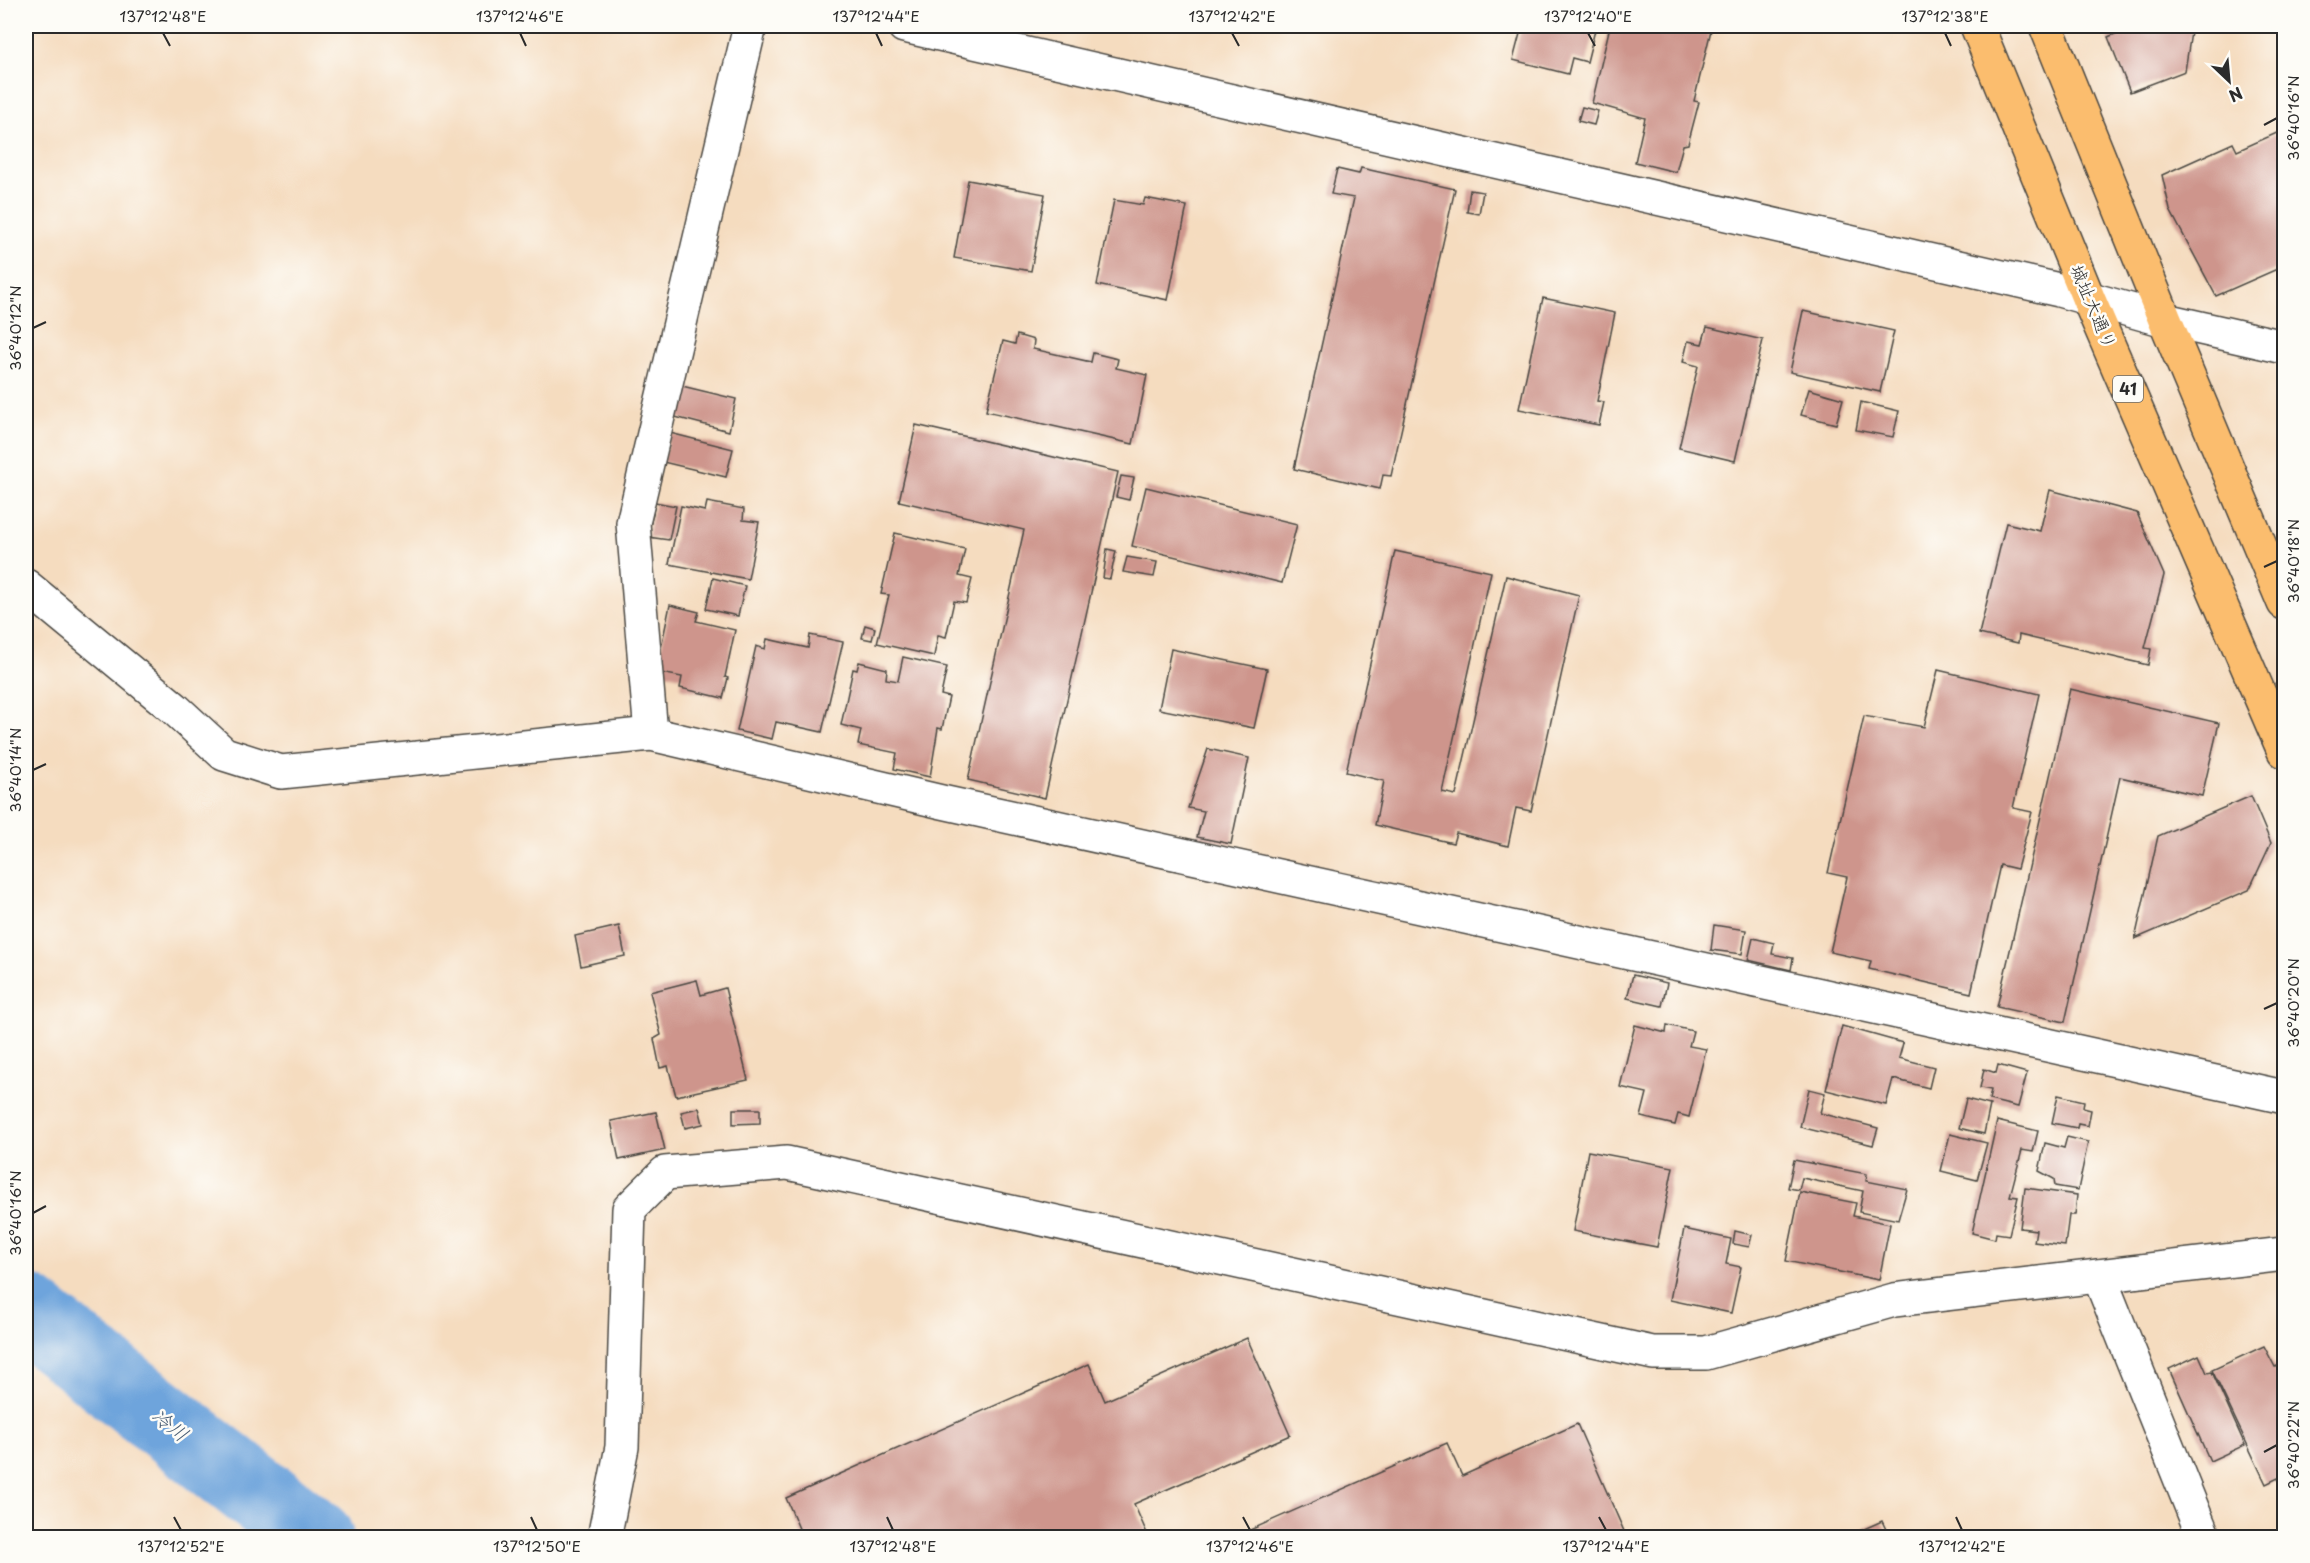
<svg xmlns="http://www.w3.org/2000/svg" width="2310" height="1563" font-family="'Playpen Sans','Klee One',sans-serif">
  <style>
    .lines { fill: none; stroke-linecap: round; stroke-linejoin: round }
    .river { stroke: #6ea4dc; stroke-width: 78 }
    .building { fill: #ce958c }
    .minor-casing { stroke: #494641; stroke-width: 36 }
    .highway-casing { stroke: #494641; stroke-width: 36 }
    .minor { stroke: #fff; stroke-width: 33 }
    .highway { stroke: #fbbd6e; stroke-width: 33 }
    .ticks { fill: none; stroke: #2b2b2b; stroke-width: 2 }
    .labels { text-anchor: middle; stroke-width: 5; stroke-linejoin: round; paint-order: stroke }
    .shield { fill: #fdfcf7; stroke: #6a6a68; stroke-width: 1.5 }
    .shield-label { font-size: 16px; font-weight: bold; fill: #2b2b2b }
    .street-label { font-size: 18px; fill: #2b2b2b; stroke: #fdfcf7 }
    .water-label { font-size: 20px; font-style: italic; fill: #465b72; stroke: #fdfcf7 }
    .neatline { fill: none; stroke: #2b2b2b; stroke-width: 2 }
    .ticks-label { font-size: 15px; text-anchor: middle; fill: #2b2b2b }
  </style>
  <rect width="100%" height="100%" fill="#fdfcf7"/>
  <filter id="ink" filterUnits="userSpaceOnUse"><feTurbulence type="fractalNoise" baseFrequency=".0167" numOctaves="2"/><feDisplacementMap in="SourceGraphic" scale="12" xChannelSelector="R" yChannelSelector="G"/><feConvolveMatrix kernelMatrix="1 2 1 2 8 2 1 2 1" color-interpolation-filters="sRGB"/></filter>
  <filter id="wash" filterUnits="userSpaceOnUse"><feTurbulence type="fractalNoise" baseFrequency=".008" numOctaves="4" result="noise"/><feDisplacementMap in="SourceGraphic" scale="24" xChannelSelector="R" yChannelSelector="G"/><feGaussianBlur stdDeviation="1.35" result="paint"/><feColorMatrix in="noise" values="0 0 0 0 0 0 0 0 0 0 0 0 0 0 0 0 0 1.4 0 .05"/><feComposite in="paint" operator="in"/></filter>
  <g filter="url(#wash)">
    <rect width="100%" height="100%" fill="#f5dcbf"/>
    <g class="lines">
      <!-- river -->
      <polyline class="river" points="26,1313 315,1538"/>
    </g>
    <g id="blocks">
      <!-- building -->
      <g class="building">
        <polygon points="1522,26 1596,26 1587,62 1572,58 1568,74 1513,60"/>
        <polygon points="1610,26 1712,26 1694,101 1699,102 1688,144 1683,145 1676,172 1635,162 1645,118 1592,103"/>
        <polygon points="2134,26 2192,26 2185,71 2130,92 2108,37"/>
        <polygon points="1582,107 1598,111 1594,125 1578,121"/>
        <polygon points="2279,132 2284,144 2284,266 2216,296 2170,210 2162,175 2233,143 2237,151"/>
        <polygon points="1361,168 1455,189 1391,476 1383,475 1380,489 1294,469 1354,198 1331,194 1337,169 1359,174"/>
        <polygon points="968,180 1045,194 1031,271 954,258"/>
        <polygon points="1470,190 1483,192 1479,214 1467,212"/>
        <polygon points="1145,198 1187,206 1168,300 1097,285 1114,200 1143,205"/>
        <polygon points="1543,298 1615,313 1597,401 1604,402 1599,425 1519,409"/>
        <polygon points="1803,311 1894,331 1880,392 1790,372"/>
        <polygon points="1707,327 1763,340 1735,461 1679,448 1698,366 1683,362 1688,341 1702,344"/>
        <polygon points="1017,335 1034,340 1033,349 1091,362 1093,353 1118,359 1116,368 1147,375 1133,444 986,411 1003,341 1015,344"/>
        <polygon points="682,386 736,399 729,431 675,417"/>
        <polygon points="1809,389 1843,399 1836,424 1801,415"/>
        <polygon points="1861,402 1899,411 1893,437 1856,430"/>
        <polygon points="916,425 1118,472 1045,798 968,780 1024,530 899,501"/>
        <polygon points="670,433 733,449 726,477 663,462"/>
        <polygon points="1121,476 1134,478 1129,500 1116,497"/>
        <polygon points="1146,487 1297,524 1282,583 1132,546"/>
        <polygon points="2050,490 2137,513 2164,575 2145,648 2151,649 2148,665 2019,635 2018,643 1979,634 2006,523 2040,531"/>
        <polygon points="655,502 676,506 669,540 648,537"/>
        <polygon points="707,502 744,509 743,520 759,522 748,579 669,564 681,506 705,511"/>
        <polygon points="895,533 965,549 959,576 972,579 966,603 954,601 946,637 938,635 934,656 877,643 889,595 881,594"/>
        <polygon points="1107,549 1116,551 1110,579 1103,578"/>
        <polygon points="1395,551 1491,572 1442,792 1456,795 1506,576 1579,595 1531,811 1516,808 1508,846 1456,833 1453,843 1375,825 1384,781 1346,772"/>
        <polygon points="1127,557 1157,562 1154,577 1123,572"/>
        <polygon points="713,578 745,586 738,616 706,609"/>
        <polygon points="670,605 699,612 696,621 735,630 725,677 728,678 723,698 680,688 682,677 656,672"/>
        <polygon points="865,625 875,628 872,640 862,638"/>
        <polygon points="810,635 843,642 822,732 776,722 772,739 737,731 756,646 765,649 767,639 808,648"/>
        <polygon points="1171,649 1267,669 1254,728 1159,709"/>
        <polygon points="903,657 947,667 941,695 949,697 942,729 938,728 930,777 894,769 897,753 858,745 861,730 841,725 853,669 857,670 859,662 887,669 886,679 898,681"/>
        <polygon points="1938,670 2039,694 2013,808 2032,812 2017,869 2000,865 1971,993 1869,969 1871,961 1830,952 1847,877 1828,873 1864,716 1924,727"/>
        <polygon points="2070,689 2219,723 2202,796 2120,777 2065,1022 1997,1007"/>
        <polygon points="1208,749 1249,758 1231,844 1197,837 1204,811 1188,808"/>
        <polygon points="2251,796 2271,843 2249,890 2135,939 2158,836"/>
        <polygon points="1714,925 1746,930 1742,954 1711,950"/>
        <polygon points="619,926 625,956 581,966 575,936"/>
        <polygon points="1753,938 1774,943 1772,954 1793,958 1791,970 1748,960"/>
        <polygon points="1633,975 1667,983 1662,1006 1627,998"/>
        <polygon points="697,980 701,995 725,988 748,1080 676,1096 668,1066 660,1068 654,1039 661,1035 650,992"/>
        <polygon points="1635,1025 1666,1033 1667,1025 1693,1031 1689,1046 1706,1049 1689,1117 1678,1114 1675,1125 1641,1117 1647,1093 1620,1087"/>
        <polygon points="1842,1026 1903,1043 1899,1058 1934,1067 1929,1088 1893,1079 1886,1105 1826,1090"/>
        <polygon points="1998,1065 2027,1073 2018,1107 1989,1100 1991,1090 1980,1088 1984,1069 1996,1073"/>
        <polygon points="1809,1089 1825,1093 1820,1113 1878,1128 1873,1145 1800,1127"/>
        <polygon points="2058,1095 2084,1101 2083,1108 2091,1110 2088,1126 2078,1124 2077,1128 2052,1123"/>
        <polygon points="1966,1099 1990,1105 1984,1134 1959,1128"/>
        <polygon points="699,1108 703,1124 685,1128 681,1112"/>
        <polygon points="733,1109 760,1109 760,1123 733,1124"/>
        <polygon points="656,1112 665,1150 619,1160 611,1121"/>
        <polygon points="1997,1121 2038,1131 2033,1152 2022,1150 2010,1196 2018,1197 2009,1235 1996,1233 1995,1239 1972,1233"/>
        <polygon points="1950,1134 1987,1143 1977,1180 1941,1171"/>
        <polygon points="2067,1137 2088,1142 2078,1190 2055,1186 2054,1179 2039,1171 2045,1143 2064,1148"/>
        <polygon points="1588,1151 1673,1167 1657,1247 1573,1231"/>
        <polygon points="1794,1160 1867,1174 1866,1181 1907,1189 1898,1220 1859,1212 1863,1191 1802,1178 1799,1190 1788,1188"/>
        <polygon points="2025,1188 2077,1195 2075,1215 2069,1215 2065,1246 2034,1242 2036,1230 2020,1228"/>
        <polygon points="1800,1192 1856,1203 1853,1216 1890,1224 1879,1280 1786,1261"/>
        <polygon points="1684,1229 1731,1239 1726,1264 1741,1267 1731,1313 1670,1300"/>
        <polygon points="1735,1231 1752,1235 1749,1247 1733,1244"/>
        <polygon points="1247,1338 1290,1435 1134,1504 1149,1538 975,1538 973,1534 964,1538 803,1538 786,1498 1089,1364 1105,1401"/>
        <polygon points="2264,1346 2275,1367 2284,1363 2284,1491 2278,1478 2266,1484 2212,1370"/>
        <polygon points="2199,1355 2207,1373 2212,1372 2245,1445 2210,1461 2169,1369"/>
        <polygon points="1577,1424 1627,1538 1232,1538 1447,1443 1462,1476"/>
        <polygon points="1882,1521 1890,1538 1844,1538"/>
      </g>
    </g>
  </g>
  <g filter="url(#ink)">
    <use href="#blocks" fill-opacity="0" stroke="#494641" stroke-width="1.5"/>
    <g class="lines">
      <defs>
        <g id="minor">
          <polyline points="904,26 2059,290 2165,320 2284,347"/>
          <polyline points="26,586 174,708 224,754 281,772 651,734 942,802 2284,1097"/>
          <polyline points="651,734 633,523 750,26"/>
          <polyline points="2099,1276 2204,1538"/>
          <polyline points="604,1538 622,1447 629,1209 665,1173 787,1163 1653,1353 1706,1353 1894,1300 2284,1254"/>
        </g>
        <g id="highway">
          <polyline points="1977,26 2089,300 2284,751"/>
          <polyline points="2046,26 2165,320 2284,603"/>
        </g>
      </defs>
      <!-- minor casing -->
      <use href="#minor" class="minor-casing"/>
      <!-- highway casing -->
      <use href="#highway" class="highway-casing"/>
      <!-- minor -->
      <use href="#minor" class="minor"/>
      <!-- highway -->
      <use href="#highway" class="highway"/>
    </g>
  </g>
  <!-- ticks -->
  <path class="ticks" d="M163,33L170,46M520,33L526,46M876,33L882,46M1232,33L1239,46M1588,33L1595,46M1945,33L1951,46M2264,125L2277,118M33,328L46,322M2264,567L2277,561M33,770L46,764M2264,1009L2277,1003M33,1213L46,1206M2264,1452L2277,1445M174,1517L181,1530M531,1517L537,1530M887,1517L893,1530M1243,1517L1250,1530M1599,1517L1606,1530M1956,1517L1962,1530"/>
  <g class="labels">
    <!-- shield labels -->
    <rect class="shield" x="2113" y="376" width="30" height="26" rx="4.5"/>
    <g class="shield-label">
      <text x="2128" y="395">41</text>
    </g>
    <!-- street labels -->
    <g class="street-label">
      <text transform="translate(2093 307) rotate(67)" y="6">城址大通り</text>
    </g>
    <!-- water labels -->
    <g class="water-label">
      <text transform="translate(170 1425) rotate(38)" y="7">冷川</text>
    </g>
  </g>
  <!-- margin -->
  <rect width="2310" height="1563" fill="none" stroke="#fdfcf7" stroke-width="66"/>
  <!-- north arrow -->
  <g transform="translate(2229 81) rotate(154)" stroke="#fdfcf7" stroke-width="4.5" paint-order="stroke">
  <path d="M0-4.5L10 22L0 15L-10 22Z" fill="#2b2b2b"/>
  <text y="-9" font-size="16" font-weight="bold" text-anchor="middle" fill="#2b2b2b">N</text>
  </g>
  <rect x="33" y="33" width="2244" height="1497" class="neatline"/>
  <g class="ticks-label">
    <text x="163" y="22">137°12'48"E</text>
    <text x="520" y="22">137°12'46"E</text>
    <text x="876" y="22">137°12'44"E</text>
    <text x="1232" y="22">137°12'42"E</text>
    <text x="1588" y="22">137°12'40"E</text>
    <text x="1945" y="22">137°12'38"E</text>
    <text transform="translate(2294 118) rotate(-90)" y="5">36°40'16"N</text>
    <text transform="translate(16 328) rotate(-90)" y="5">36°40'12"N</text>
    <text transform="translate(2294 561) rotate(-90)" y="5">36°40'18"N</text>
    <text transform="translate(16 770) rotate(-90)" y="5">36°40'14"N</text>
    <text transform="translate(2294 1003) rotate(-90)" y="5">36°40'20"N</text>
    <text transform="translate(16 1213) rotate(-90)" y="5">36°40'16"N</text>
    <text transform="translate(2294 1445) rotate(-90)" y="5">36°40'22"N</text>
    <text x="181" y="1552">137°12'52"E</text>
    <text x="537" y="1552">137°12'50"E</text>
    <text x="893" y="1552">137°12'48"E</text>
    <text x="1250" y="1552">137°12'46"E</text>
    <text x="1606" y="1552">137°12'44"E</text>
    <text x="1962" y="1552">137°12'42"E</text>
  </g>
</svg>
